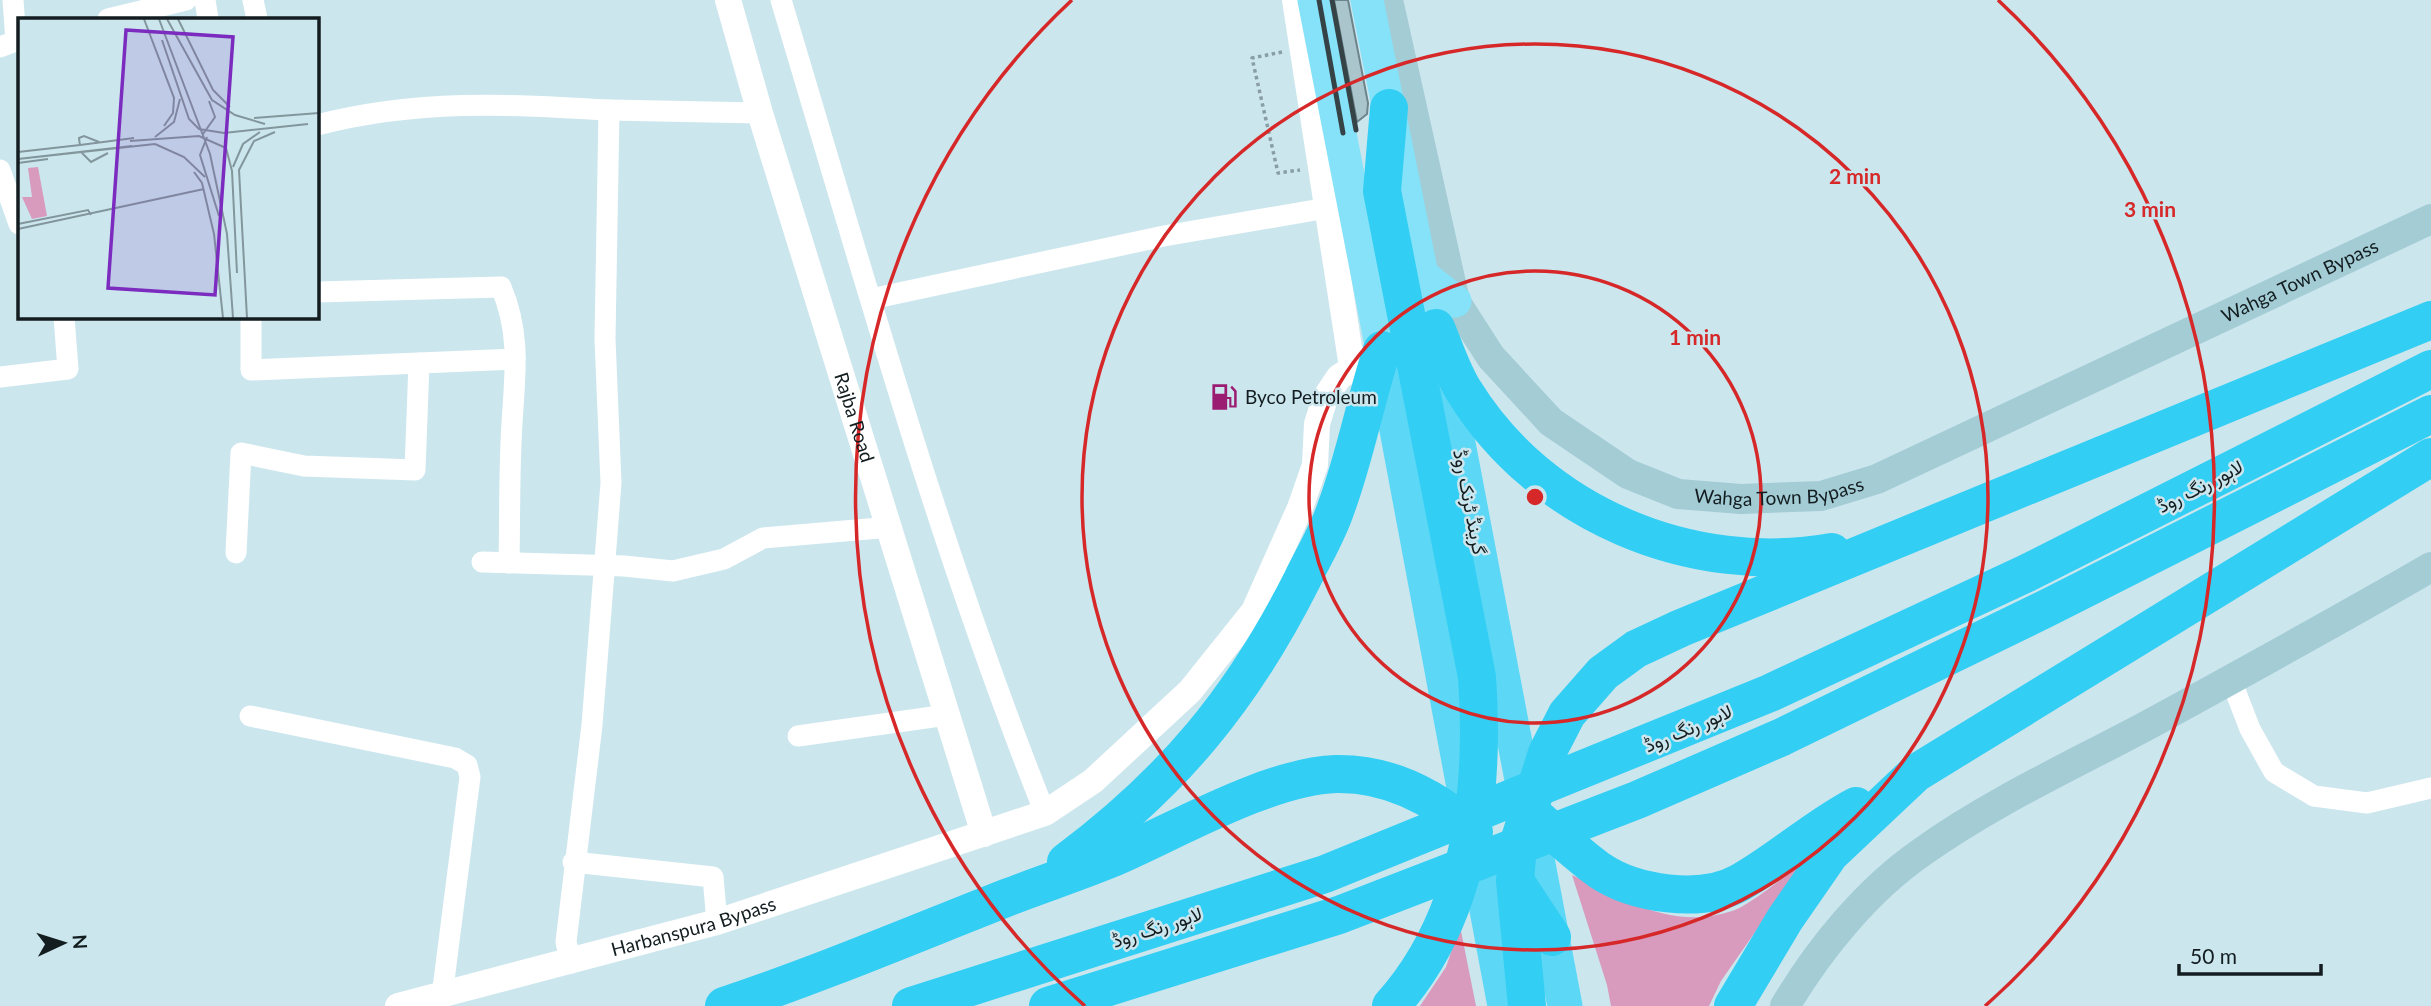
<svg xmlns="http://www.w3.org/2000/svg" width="2431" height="1006" font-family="Lato,Vazirmatn,sans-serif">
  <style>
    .green { fill: #d89bbd }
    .building { fill: #abc5cc; stroke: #6d848c; stroke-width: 2 }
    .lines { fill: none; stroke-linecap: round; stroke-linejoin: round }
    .path { stroke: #899ea4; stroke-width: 3.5; stroke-dasharray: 3.5 3.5; stroke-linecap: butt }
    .minor { stroke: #fff; stroke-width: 21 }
    .tertiary { stroke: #fff; stroke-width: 26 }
    .secondary { stroke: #a3ccd5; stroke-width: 30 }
    .primary { stroke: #85e2f8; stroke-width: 33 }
    .trunk { stroke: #5cd8f6; stroke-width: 35 }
    .motorway { stroke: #33cef3; stroke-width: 38 }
    .rail { stroke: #354246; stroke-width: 5 }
    .ring { fill: none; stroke: #d62828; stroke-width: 3.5 }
    .labels { text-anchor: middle; stroke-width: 5; stroke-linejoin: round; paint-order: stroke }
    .street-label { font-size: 19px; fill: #131d20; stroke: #cce6ee }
    .poi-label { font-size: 19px; fill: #131d20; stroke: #cce6ee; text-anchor: start }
    .inset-road { fill: none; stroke: #82969c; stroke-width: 2 }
    .view { fill: #7b2cbf; fill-opacity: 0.15; stroke: #7b2cbf; stroke-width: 3.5 }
    .inset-edge { fill: none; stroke: #131d20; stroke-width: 3.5 }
    .centre { fill: #d62828; stroke: #cce6ee; stroke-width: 3.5 }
    .ring-label { font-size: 21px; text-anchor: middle; font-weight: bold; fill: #d62828; stroke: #cce6ee; stroke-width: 5; stroke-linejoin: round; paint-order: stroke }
  </style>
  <rect width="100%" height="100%" fill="#cce6ee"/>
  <!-- green -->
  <g class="green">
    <path d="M1804,862L1721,981L1709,1006H1611L1607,985L1572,875C1623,899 1673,931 1732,911C1750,905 1786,875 1804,862Z"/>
    <polygon points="1460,926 1476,1006 1420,1006 1446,967"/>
  </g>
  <!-- building -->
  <polygon class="building" points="1334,0 1348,0 1368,103 1367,114 1357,122"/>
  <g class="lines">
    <!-- path -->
    <polyline class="path" points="1282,52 1252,58 1278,173 1300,170"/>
    <!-- minor -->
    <g class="minor">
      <polyline points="205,0 208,19"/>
      <polyline points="253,0 257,19"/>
      <path d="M781,0C863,273 939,548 1045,813"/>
      <polyline points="108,19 186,0"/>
      <polyline points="0,47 16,41 13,0"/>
      <path d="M317,125C418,99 506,104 609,110"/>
      <polyline points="0,170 19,224"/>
      <path d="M317,292L501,287C521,334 515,374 512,423C509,470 510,517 509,563"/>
      <polyline points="871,299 1164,236 1327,208"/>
      <polyline points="251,317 251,370 515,359"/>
      <polyline points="0,377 68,369 64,317"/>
      <polyline points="236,553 241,453 304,466 415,470 419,363"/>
      <polyline points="482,562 624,566 673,571 724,559 763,538 891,527"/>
      <polyline points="2231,680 2250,729 2274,772 2314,796 2367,803 2431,788"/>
      <polyline points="250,716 455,758 467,765 470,777 442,996"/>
      <polyline points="798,736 947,715"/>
      <polyline points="573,862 713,877 717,922"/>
      <polyline points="571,963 566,942 592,725 611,483 605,339 609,110 760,113"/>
    </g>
    <!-- tertiary -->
    <g class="tertiary">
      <path id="s1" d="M728,0L760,113L984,834"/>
      <polyline points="1295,0 1352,367"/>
      <path id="s2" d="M398,1006L717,922L1045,813L1093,781L1190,691L1254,611L1300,508L1315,465L1317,424L1325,398L1339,377L1382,350"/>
    </g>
    <!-- secondary -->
    <g class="secondary">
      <path id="s3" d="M1388,0L1455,301L1491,357L1551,422L1628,474L1678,494L1741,499L1821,496L1877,479L2431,219"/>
      <path d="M1785,1006C1819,949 1867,890 1922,852C1992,802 2073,765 2148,725C2243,673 2338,621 2431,567"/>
    </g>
    <!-- primary -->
    <g class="primary">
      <polyline points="1314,0 1382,350"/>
      <polyline points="1367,0 1422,275 1436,328"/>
      <polyline points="1422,275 1455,301"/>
    </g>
    <!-- trunk -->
    <g class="trunk">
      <polyline points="1382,350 1505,1006"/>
      <polyline points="1442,359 1565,1006"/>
    </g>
    <!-- motorway -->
    <g class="motorway">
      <path d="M1389,108L1382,191L1477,677C1485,791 1471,917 1391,1006"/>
      <path d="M1436,328C1445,349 1452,372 1464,391C1540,514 1691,577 1832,552"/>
      <path d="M1537,818C1557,835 1577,854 1599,870C1634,894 1701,904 1739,883C1780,860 1814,828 1856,806"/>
      <path d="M1066,862C1173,782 1242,699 1302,580C1313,557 1328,533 1336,508C1355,457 1365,402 1382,350"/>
      <polyline points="1517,884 1552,937"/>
      <path d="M724,1006C820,974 912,935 1006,898C1042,884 1079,872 1115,857C1177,830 1270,776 1336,774C1389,773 1436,798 1474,832"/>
      <polyline points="911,1006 1325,874 1770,693 2027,573 2431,369"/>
      <polyline points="1048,1006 1339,915 1637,800 1782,737 2047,608 2431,414"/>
      <polyline points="1527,1006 1515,881 1518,845 1547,753 1567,714 1603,673 1636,649 1681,628 2431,320"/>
      <polyline points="1733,1006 1785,919 1830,854 1916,773 2431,457"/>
    </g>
    <!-- rail -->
    <g class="rail">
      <polyline points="1319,0 1343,133"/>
      <polyline points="1332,0 1356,130"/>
    </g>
  </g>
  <!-- distance rings -->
  <g class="ring">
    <circle cx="1535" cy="497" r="226"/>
    <circle cx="1535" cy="497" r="453"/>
    <path d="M1085 1006A679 679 0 0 1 1072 0M1998 0A679 679 0 0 1 1985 1006"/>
  </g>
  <!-- icons -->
  <defs>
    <symbol id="fuel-bare" viewBox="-9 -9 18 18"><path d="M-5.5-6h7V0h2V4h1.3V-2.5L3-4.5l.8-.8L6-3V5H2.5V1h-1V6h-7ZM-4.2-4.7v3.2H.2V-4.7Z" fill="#9b1d72" stroke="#cce6ee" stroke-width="2.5" paint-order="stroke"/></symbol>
  </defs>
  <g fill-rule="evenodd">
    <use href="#fuel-bare" x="1205" y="378" width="38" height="38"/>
  </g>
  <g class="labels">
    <!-- street labels -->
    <g class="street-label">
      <text dy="7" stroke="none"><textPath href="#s3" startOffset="1279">Wahga Town Bypass</textPath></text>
      <text dy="7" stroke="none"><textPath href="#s1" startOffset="436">Rajba Road</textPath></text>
      <text transform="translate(2200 486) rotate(-27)" y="7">لاہور رنگ روڈ</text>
      <text dy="7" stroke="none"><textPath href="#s3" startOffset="712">Wahga Town Bypass</textPath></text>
      <text transform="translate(1470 502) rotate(79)" y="7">گرینڈ ٹرنک روڈ</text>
      <text transform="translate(1688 728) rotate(-23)" y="7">لاہور رنگ روڈ</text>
      <text transform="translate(1157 927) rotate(-18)" y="7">لاہور رنگ روڈ</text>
      <text dy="7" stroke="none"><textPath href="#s2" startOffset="306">Harbanspura Bypass</textPath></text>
    </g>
    <!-- poi labels -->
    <g class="poi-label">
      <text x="1245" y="404">Byco Petroleum</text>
    </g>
  </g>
  <!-- overview -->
  <g transform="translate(18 18)">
    <rect width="301" height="301" fill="#cce6ee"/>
    <path d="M20,149L29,198L14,201L4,179H14L10,150Z" fill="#d89bbd"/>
    <path class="inset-road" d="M126,1L156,80L155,95L146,108M141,1L192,136L209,216L215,300M149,1L194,82L217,97L247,106M160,1L195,72L212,89M144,22L171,101L181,111L206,115L290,106M236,100L301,95M185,116L197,99L191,83M137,119L156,104L162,81M189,119L182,137L201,198M112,123L181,118L208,130L214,153L219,255M137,126L166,139L187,159M62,127L116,120M62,128L61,120L66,118L81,124M0,134L62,127M64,135L73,144L90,135M0,141L137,126M0,141L114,128M0,145L30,141M215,149L225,126L242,114M176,154L184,165L196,216L205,300M0,206L70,192L73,197M0,211L186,171M229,300L221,152L236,123L257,114"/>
    <path class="view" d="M108,12L215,19L197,277L90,270Z"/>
    <rect width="301" height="301" class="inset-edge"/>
  </g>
  <circle cx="1535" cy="497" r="10" class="centre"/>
  <g class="ring-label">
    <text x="1855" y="184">2 min</text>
    <text x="2150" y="217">3 min</text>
    <text x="1695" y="345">1 min</text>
  </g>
  <!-- north arrow -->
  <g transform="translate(63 943) rotate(86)" stroke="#cce6ee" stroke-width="5" paint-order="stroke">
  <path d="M0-5L12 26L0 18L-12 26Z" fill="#131d20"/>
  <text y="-10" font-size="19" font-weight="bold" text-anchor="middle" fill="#131d20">N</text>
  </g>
  <!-- scale -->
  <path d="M2179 964v10h142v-10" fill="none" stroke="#131d20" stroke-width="3.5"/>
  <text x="2190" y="964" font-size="21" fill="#131d20" stroke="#cce6ee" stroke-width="5" paint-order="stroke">50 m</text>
</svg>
